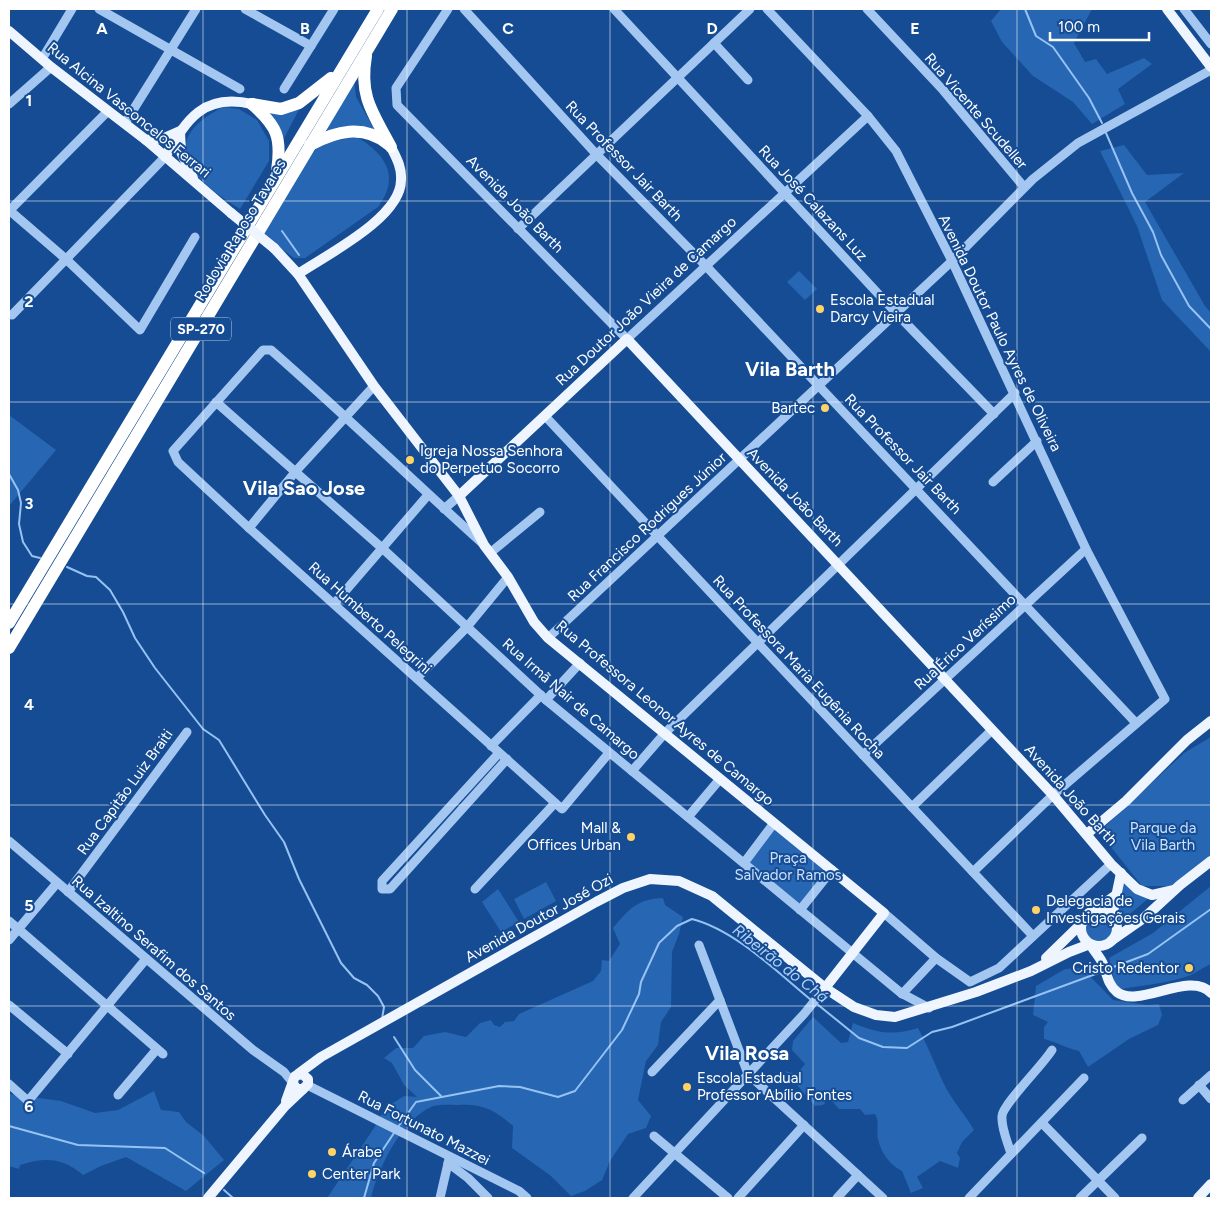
<svg xmlns="http://www.w3.org/2000/svg" width="1220" height="1207" font-family="Figtree,sans-serif">
  <style>
    .green { fill: #2766b2 }
    .lines { fill: none; stroke-linecap: round; stroke-linejoin: round }
    .stream { stroke: #96c2f4; stroke-width: 2 }
    .minor { stroke: #a4c7f1; stroke-width: 9 }
    .major { stroke: #eef5ff; stroke-width: 10 }
    .highway { stroke: #fff; stroke-width: 12 }
    .major-bridge { stroke: #eef5ff; stroke-width: 10 }
    .grid { fill: none; stroke: #fff; stroke-width: 1; stroke-opacity: 0.55 }
    .poi-dot { fill: #ffd364; stroke: #154c93; stroke-width: 2 }
    .labels { text-anchor: middle; stroke-width: 4; stroke-linejoin: round; paint-order: stroke }
    .shield { fill: #154c93; stroke: #b9c9df; stroke-width: 1 }
    .shield-label { font-size: 14px; font-weight: bold; fill: #fff }
    .street-label { font-size: 15px; fill: #fff; stroke: #154c93 }
    .poi-label { font-size: 15px; fill: #fff; stroke: #154c93; text-anchor: start }
    .park-label { font-size: 15px; fill: #cbe1fc; stroke: #154c93 }
    .water-label { font-size: 16px; font-style: italic; fill: #b0d1f8; stroke: #154c93 }
    .district-label { font-size: 20px; font-weight: bold; fill: #fff; stroke: #154c93 }
    .grid-label { font-size: 16px; text-anchor: middle; font-weight: bold; fill: #fff; stroke: #154c93; stroke-width: 4; stroke-linejoin: round; paint-order: stroke }
  </style>
  <rect width="100%" height="100%" fill="#154c93"/>
  <!-- green -->
  <g class="green">
    <polygon points="1001,9 1092,9 1074,43 1085,62 1096,59 1107,74 1144,58 1152,64 1118,89 1125,104 1092,124 1073,102 1033,76 1002,42 991,21"/>
    <polygon points="354,80 356,97 377,134 358,127 318,131"/>
    <polygon points="303,102 281,144 259,107"/>
    <path d="M223,107L239,109L257,120L269,141V161L240,209C192,180 154,142 223,107Z"/>
    <path d="M357,137C385,154 401,176 378,207L305,258H294L261,234L284,195L320,143Z"/>
    <polygon points="1124,145 1147,175 1184,173 1145,202 1205,306 1211,313 1211,352 1162,300 1137,226 1100,151"/>
    <polygon points="799,271 817,289 805,300 787,282"/>
    <polygon points="9,415 56,450 9,506"/>
    <polygon points="1211,737 1211,859 1175,886 1142,886 1099,832 1184,753"/>
    <polygon points="775,829 827,870 800,904 748,863"/>
    <polygon points="1124,880 1149,898 1125,918 1116,914"/>
    <polygon points="546,882 556,901 524,919 514,899"/>
    <path d="M1211,886V964C1204,967 1197,972 1191,975C1170,983 1144,985 1122,989L1115,984L1109,958L1153,933Z"/>
    <polygon points="498,889 519,922 501,932 482,902"/>
    <path d="M663,898L665,905L683,917L679,934L672,952L671,1007L661,1022L658,1045L646,1061L638,1100L651,1116L646,1128L628,1134L610,1161L602,1180L585,1191L571,1196L551,1176L512,1148L513,1126C495,1110 482,1103 458,1105C450,1105 438,1104 431,1107C401,1121 378,1168 371,1198H327L374,1128L385,1108L404,1096L417,1097L404,1085L392,1063L384,1058L396,1048H413L424,1036L445,1032L466,1037L480,1023L491,1020L494,1025L500,1027L505,1022L514,1021L519,1014L593,981L601,971L602,960L609,961L620,944L613,928C629,909 637,899 663,898Z"/>
    <circle cx="1100" cy="929" r="14"/>
    <path d="M1082,968L1113,1000L1147,1005L1159,1004L1162,1015L1158,1025L1129,1039L1088,1067L1079,1051C1066,1048 1056,1042 1044,1039V1027L1048,1022L1033,1015L1036,986L1065,969Z"/>
    <path d="M813,1017L841,1043L848,1042L853,1023C878,1033 892,1036 918,1028C928,1046 935,1065 944,1084C952,1101 965,1114 974,1130L962,1142L957,1153L960,1158L958,1168L940,1161L917,1177L923,1188L911,1193L902,1171C890,1165 881,1153 878,1139C876,1129 880,1123 875,1114L865,1115L860,1109H839L829,1098L823,1105L815,1106L785,1071L797,1074L805,1064L792,1050L793,1041Z"/>
    <path d="M154,1091L161,1110L179,1112L186,1122L204,1136L224,1160L186,1191L126,1157L101,1166L83,1175C62,1157 45,1157 20,1165L19,1169L9,1166V1094L61,1101L95,1113L118,1110Z"/>
  </g>
  <g class="lines">
    <!-- stream -->
    <g class="stream">
      <polyline points="1025,9 1036,36 1053,47 1089,98 1102,123"/>
      <polyline points="1106,133 1132,193 1153,232 1161,255 1189,306 1211,329"/>
      <polyline points="282,231 299,255"/>
      <polyline points="9,474 18,490 21,503 19,524 23,542 32,556 40,558"/>
      <polyline points="67,567 87,576 96,577 110,590 123,612 135,638 155,668 203,729 219,740 265,815 284,842 299,879 341,963 354,978 367,985 378,996 384,1007 382,1019"/>
      <polyline points="1108,969 1148,954 1211,909"/>
      <polyline points="817,1004 859,1038 883,1047 907,1048 932,1032 952,1027 1101,972"/>
      <polyline points="394,1037 415,1070 442,1097"/>
      <polyline points="9,1126 78,1145 165,1148 204,1173"/>
      <path d="M398,1127L416,1102L499,1086L520,1087L558,1097L575,1091L622,1030L639,994L641,982L659,943L677,926L692,919C735,930 777,972 811,1000"/>
      <polyline points="224,1190 233,1198"/>
      <polyline points="364,1198 374,1163 394,1133"/>
    </g>
    <!-- minor -->
    <g class="minor">
      <polyline points="99,9 240,89"/>
      <polyline points="245,9 311,46"/>
      <polyline points="448,9 396,88 397,105 627,339 868,116"/>
      <polyline points="464,9 597,155 706,266 1136,723"/>
      <polyline points="614,9 896,313 994,414"/>
      <polyline points="767,9 868,116 896,151 952,261 1086,549 1165,699 1053,795 973,872"/>
      <polyline points="867,9 943,90 1024,187"/>
      <polyline points="1184,9 1211,44"/>
      <polyline points="714,43 748,80"/>
      <polyline points="42,59 72,9"/>
      <polyline points="284,89 334,9"/>
      <polyline points="9,104 51,67"/>
      <polyline points="125,123 196,9"/>
      <polyline points="9,210 67,260 140,330 195,237"/>
      <polyline points="9,211 108,111"/>
      <polyline points="518,229 750,9"/>
      <polyline points="12,315 165,157"/>
      <polyline points="216,402 382,548 546,700 901,993 929,1008"/>
      <polyline points="545,416 1033,936"/>
      <polyline points="993,482 1037,441"/>
      <polyline points="444,509 459,496"/>
      <polyline points="249,528 296,471 374,386"/>
      <path d="M482,543C411,479 343,413 271,350H263L173,451L178,462L249,528L562,809L609,753"/>
      <polyline points="490,553 540,512"/>
      <polyline points="334,604 428,495"/>
      <polyline points="548,638 952,261 1033,179 1078,143 1211,70"/>
      <polyline points="417,678 467,627 508,577"/>
      <polyline points="546,700 580,663"/>
      <polyline points="491,746 541,695"/>
      <polyline points="499,753 382,881 382,889 390,889 507,759"/>
      <polyline points="863,755 1086,549"/>
      <polyline points="632,771 665,733 1015,393"/>
      <polyline points="912,807 992,730"/>
      <polyline points="688,817 720,779"/>
      <polyline points="9,841 253,1050 284,1072 293,1083"/>
      <polyline points="744,863 774,823"/>
      <polyline points="475,889 555,803"/>
      <polyline points="68,892 187,732"/>
      <polyline points="800,910 832,870"/>
      <polyline points="884,913 936,958 970,982 999,968 1111,864"/>
      <polyline points="9,921 163,1054"/>
      <polyline points="9,940 57,883"/>
      <polyline points="699,945 748,1074 883,1198"/>
      <polyline points="902,994 936,958"/>
      <polyline points="9,1005 68,1054"/>
      <polyline points="652,1072 720,1000"/>
      <polyline points="9,1084 28,1101 146,959"/>
      <polyline points="307,1085 519,1191 527,1198"/>
      <polyline points="1199,1085 1211,1099"/>
      <polyline points="118,1095 157,1049"/>
      <polyline points="1183,1100 1211,1075"/>
      <polyline points="1042,1123 1115,1198"/>
      <polyline points="654,1136 728,1198"/>
      <path d="M1011,1154C1008,1143 1001,1128 1002,1116C1003,1104 1043,1065 1052,1050"/>
      <polyline points="448,1163 468,1178 488,1198"/>
      <polyline points="440,1198 449,1159"/>
      <polyline points="633,1198 804,1014 825,988"/>
      <polyline points="738,1198 804,1125"/>
      <polyline points="837,1198 858,1175"/>
      <polyline points="969,1198 1084,1078"/>
      <polyline points="1080,1198 1142,1138"/>
    </g>
    <!-- major -->
    <g class="major">
      <polyline points="1167,9 1211,67"/>
      <polyline points="9,31 51,67 146,140 231,213"/>
      <polyline points="180,132 181,152 193,178"/>
      <polyline points="146,140 164,138 180,131"/>
      <path d="M165,157C187,119 203,93 252,104"/>
      <polyline points="274,248 298,274 374,386 459,496 484,545 508,577 534,622 548,638 884,913 825,988"/>
      <path d="M298,274C326,255 401,218 401,180C402,167 396,157 391,147"/>
      <polyline points="459,496 627,339 1053,795 1111,864 1137,889 1152,895 1174,890"/>
      <polyline points="1088,833 1126,801 1187,740 1211,721"/>
      <circle cx="1099" cy="928" r="18"/>
      <polyline points="1092,912 1116,895"/>
      <polyline points="1112,916 1121,873"/>
      <polyline points="1111,941 1144,918 1180,885 1211,861"/>
      <polyline points="1046,958 1083,922"/>
      <path d="M298,1074L321,1057L596,902L623,888L650,879L679,881L712,896L825,988L854,1007L876,1015L895,1017L976,992L1031,971L1069,952L1090,944C1094,951 1100,957 1103,964C1107,974 1108,985 1117,992C1138,1009 1190,970 1211,993"/>
      <polyline points="286,1101 295,1076 302,1074 308,1079 308,1084 303,1089 297,1089 294,1085"/>
      <polyline points="208,1198 285,1106 303,1089"/>
      <polyline points="1198,1198 1211,1184"/>
    </g>
    <!-- highway -->
    <g class="highway">
      <path d="M366,56C359,97 373,113 391,147"/>
      <polyline points="252,104 281,109 299,103 331,78"/>
      <path d="M252,104C277,126 282,137 277,171"/>
      <path d="M310,145C336,131 363,124 388,144"/>
      <polyline points="9,623 378,9"/>
      <polyline points="9,648 392,9"/>
    </g>
    <!-- major-bridge -->
    <polyline class="major-bridge" points="231,213 274,248"/>
  </g>
  <!-- grid -->
  <path class="grid" d="M203,9V1198M407,9V1198M610,9V1198M813,9V1198M1017,9V1198M9,201H1211M9,402H1211M9,604H1211M9,805H1211M9,1006H1211"/>
  <!-- markers -->
  <g class="poi-dot">
    <circle cx="820" cy="309" r="5"/>
    <circle cx="825" cy="408" r="5"/>
    <circle cx="410" cy="460" r="5"/>
    <circle cx="631" cy="837" r="5"/>
    <circle cx="1036" cy="910" r="5"/>
    <circle cx="1189" cy="968" r="5"/>
    <circle cx="687" cy="1087" r="5"/>
    <circle cx="332" cy="1152" r="5"/>
    <circle cx="312" cy="1174" r="5"/>
  </g>
  <g class="labels">
    <!-- shield labels -->
    <rect class="shield" x="171" y="317.5" width="60" height="23" rx="4"/>
    <g class="shield-label">
      <text x="201" y="334">SP-270</text>
    </g>
    <!-- street labels -->
    <g class="street-label">
      <text transform="translate(129 110) rotate(39)" y="5">Rua Alcina Vasconcelos Ferrari</text>
      <text transform="translate(976 111) rotate(49)" y="5">Rua Vicente Scudeller</text>
      <text transform="translate(624 161) rotate(46)" y="5">Rua Professor Jair Barth</text>
      <text transform="translate(813 203) rotate(47)" y="5">Rua José Calazans Luz</text>
      <text transform="translate(515 204) rotate(45)" y="5">Avenida João Barth</text>
      <text transform="translate(240 230) rotate(-59)" y="5">Rodovia Raposo Tavares</text>
      <text transform="translate(646 301) rotate(-43)" y="5">Rua Doutor João Vieira de Camargo</text>
      <text transform="translate(1000 333) rotate(64)" y="5">Avenida Doutor Paulo Ayres de Oliveira</text>
      <text transform="translate(903 454) rotate(46)" y="5">Rua Professor Jair Barth</text>
      <text transform="translate(795 497) rotate(46)" y="5">Avenida João Barth</text>
      <text transform="translate(647 527) rotate(-43)" y="5">Rua Francisco Rodrigues Júnior</text>
      <text transform="translate(370 618) rotate(42)" y="5">Rua Humberto Pelegrini</text>
      <text transform="translate(965 642) rotate(-43)" y="5">Rua Érico Veríssimo</text>
      <text transform="translate(799 667) rotate(47)" y="5">Rua Professora Maria Eugênia Rocha</text>
      <text transform="translate(571 699) rotate(41)" y="5">Rua Irmã Nair de Camargo</text>
      <text transform="translate(665 713) rotate(40)" y="5">Rua Professora Leonor Ayres de Camargo</text>
      <text transform="translate(125 792) rotate(-54)" y="5">Rua Capitão Luiz Braiti</text>
      <text transform="translate(1071 795) rotate(48)" y="5">Avenida João Barth</text>
      <text transform="translate(539 918) rotate(-29)" y="5">Avenida Doutor José Ozi</text>
      <text transform="translate(154 948) rotate(41)" y="5">Rua Izaltino Serafim dos Santos</text>
      <text transform="translate(424 1128) rotate(27)" y="5">Rua Fortunato Mazzei</text>
    </g>
    <!-- poi labels -->
    <g class="poi-label">
      <text x="830" y="305">Escola Estadual<tspan x="830" dy="17">Darcy Vieira</tspan></text>
      <text x="815" y="413" text-anchor="end">Bartec</text>
      <text x="420" y="456">Igreja Nossa Senhora<tspan x="420" dy="17">do Perpetuo Socorro</tspan></text>
      <text x="621" y="833" text-anchor="end">Mall &amp;<tspan x="621" dy="17">Offices Urban</tspan></text>
      <text x="1046" y="906">Delegacia de<tspan x="1046" dy="17">Investigações Gerais</tspan></text>
      <text x="1179" y="973" text-anchor="end">Cristo Redentor</text>
      <text x="697" y="1083">Escola Estadual<tspan x="697" dy="17">Professor Abílio Fontes</tspan></text>
      <text x="342" y="1157">Árabe</text>
      <text x="322" y="1179">Center Park</text>
    </g>
    <!-- park labels -->
    <g class="park-label">
      <text x="1163" y="833">Parque da<tspan x="1163" dy="17">Vila Barth</tspan></text>
      <text x="788" y="863">Praça<tspan x="788" dy="17">Salvador Ramos</tspan></text>
    </g>
    <!-- water labels -->
    <g class="water-label">
      <text transform="translate(781 963) rotate(38)" y="6">Ribeirão do Chá</text>
    </g>
    <!-- district labels -->
    <g class="district-label">
      <text x="790" y="376">Vila Barth</text>
      <text x="304" y="495">Vila Sao Jose</text>
      <text x="747" y="1060">Vila Rosa</text>
    </g>
  </g>
  <g class="grid-label">
    <text x="102" y="34">A</text>
    <text x="305" y="34">B</text>
    <text x="508" y="34">C</text>
    <text x="712" y="34">D</text>
    <text x="915" y="34">E</text>
    <text x="29" y="106">1</text>
    <text x="29" y="307">2</text>
    <text x="29" y="509">3</text>
    <text x="29" y="710">4</text>
    <text x="29" y="911">5</text>
    <text x="29" y="1112">6</text>
  </g>
  <!-- border -->
  <rect width="1220" height="1207" fill="none" stroke="#ffffff" stroke-width="20"/>
  <!-- scale -->
  <path d="M1050 32v8h99v-8" fill="none" stroke="#ffffff" stroke-width="2.5"/>
  <text x="1058" y="32" font-size="15" fill="#ffffff" stroke="#154c93" stroke-width="4" paint-order="stroke">100 m</text>
</svg>
